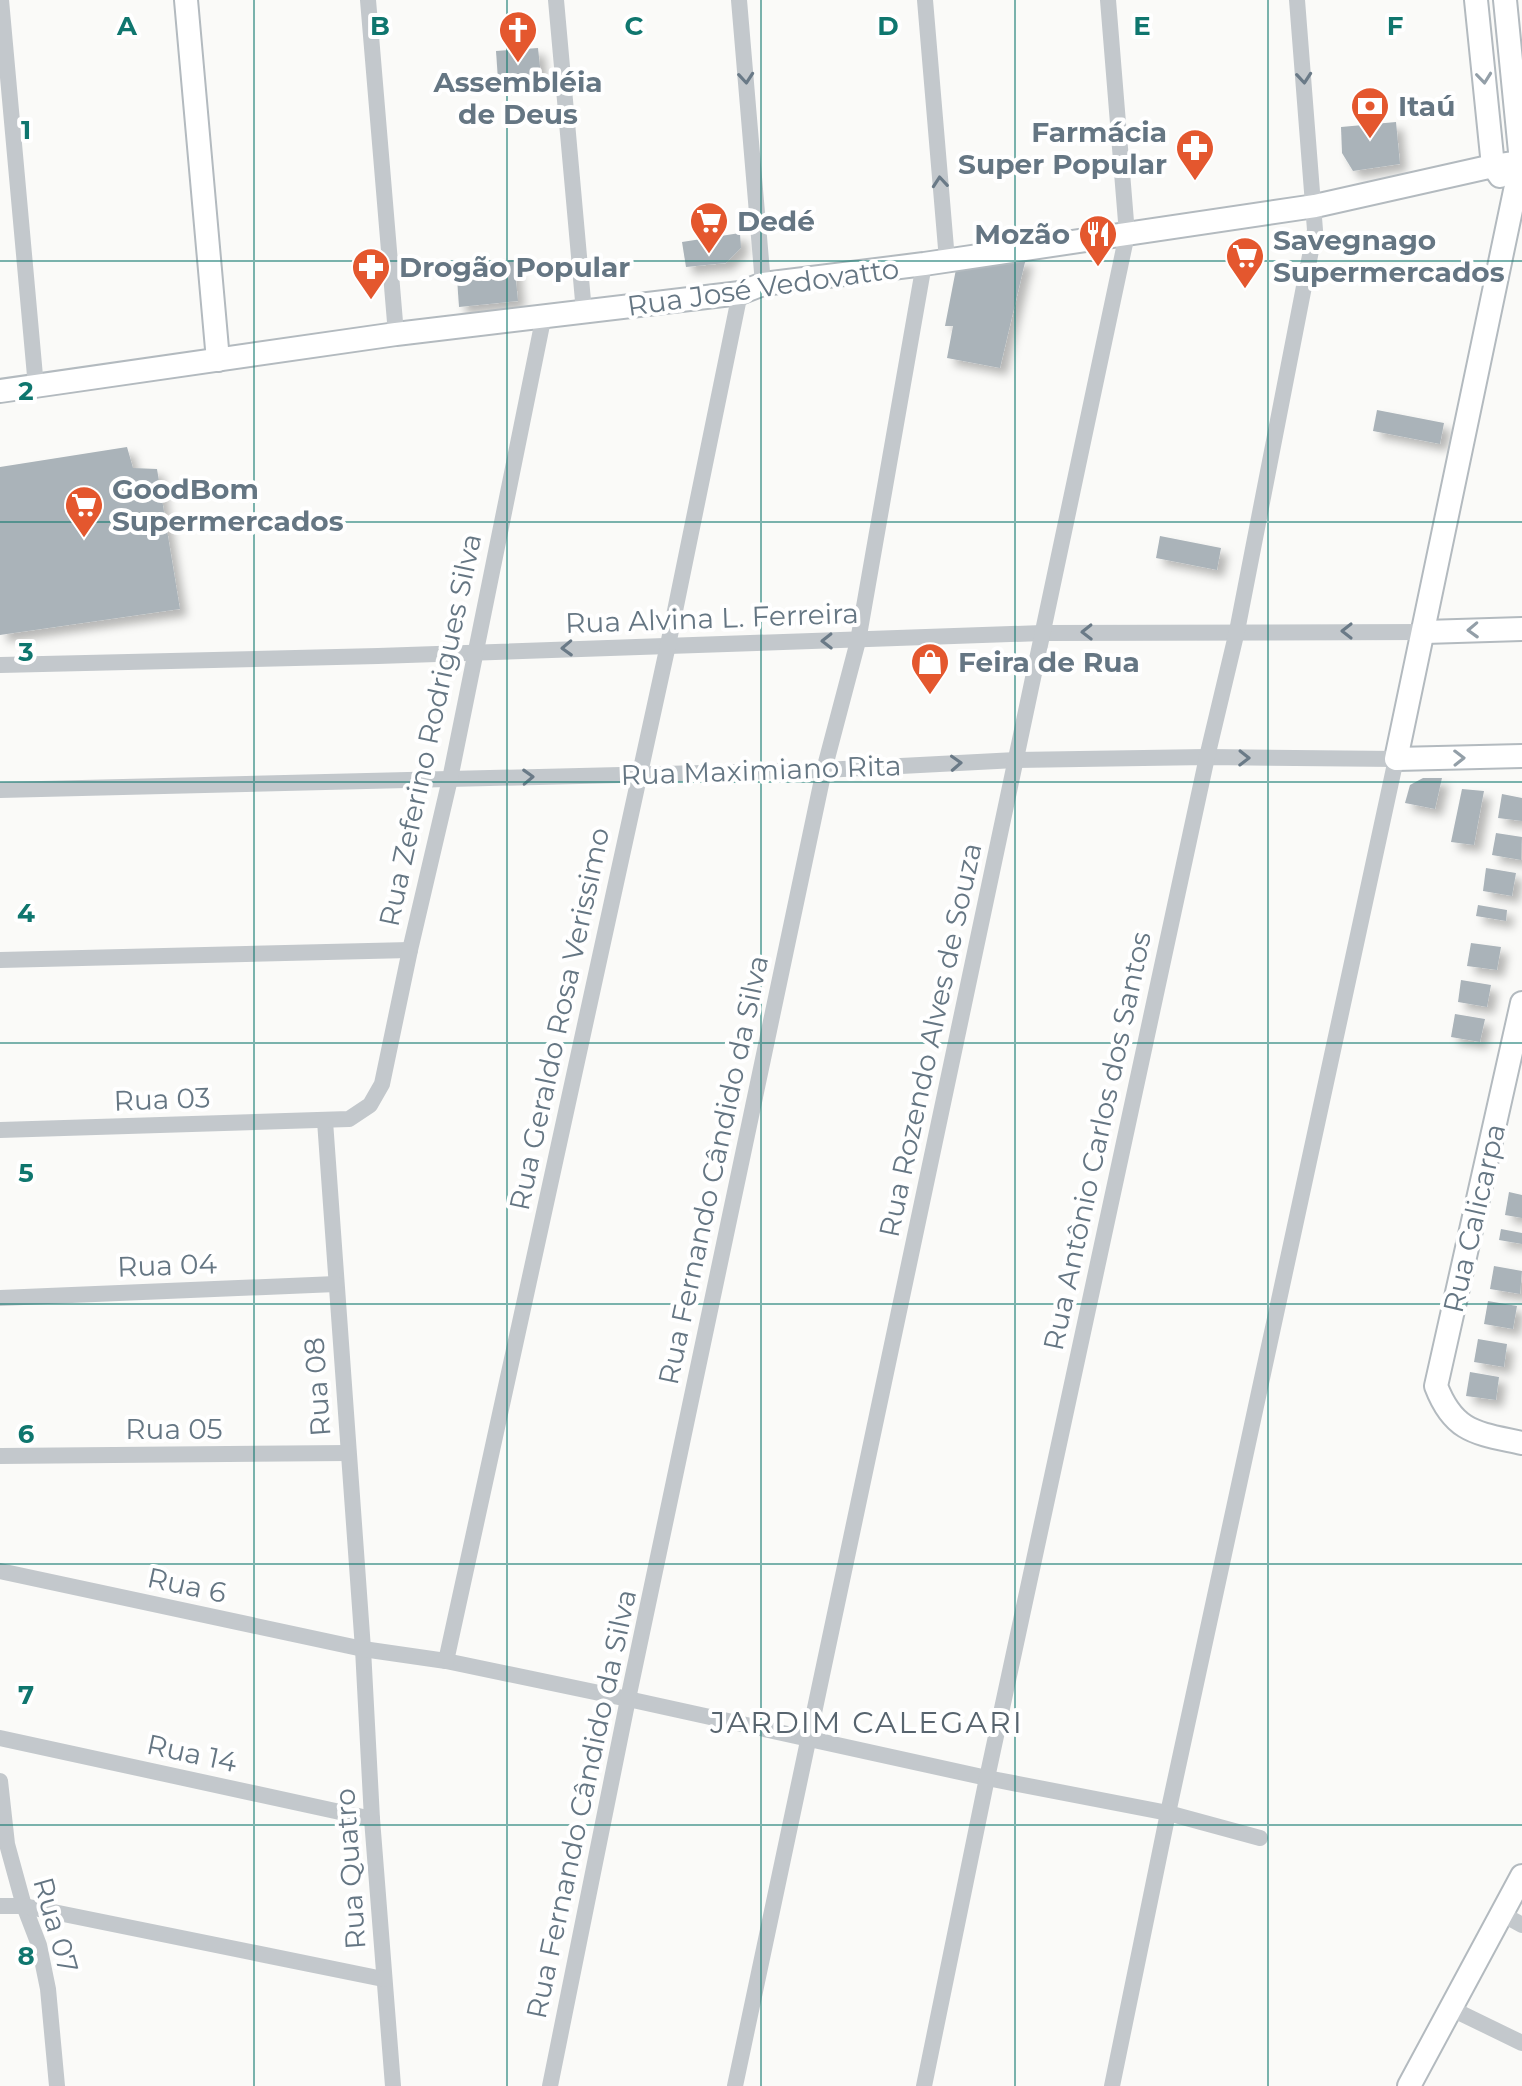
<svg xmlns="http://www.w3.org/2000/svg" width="1522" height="2086" font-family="Montserrat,sans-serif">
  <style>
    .building { fill: #aab3b9; filter: url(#shadow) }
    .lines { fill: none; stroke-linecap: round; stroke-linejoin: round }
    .secondary-casing { stroke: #b3babf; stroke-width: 26 }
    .street { stroke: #c3c8cc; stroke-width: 16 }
    .secondary { stroke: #fff; stroke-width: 22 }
    .oneway { stroke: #6a7a87 }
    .oneway2 { stroke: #939fa8 }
    .grid { fill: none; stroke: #0f766e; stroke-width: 2; stroke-opacity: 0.55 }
    .labels { text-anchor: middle; stroke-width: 8; stroke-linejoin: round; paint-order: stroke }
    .poi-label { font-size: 28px; font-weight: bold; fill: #657683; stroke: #fff; text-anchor: start }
    .street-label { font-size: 28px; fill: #657683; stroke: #fff }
    .neighbourhood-label { font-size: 30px; letter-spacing: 2px; fill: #57646e; stroke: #fff }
    .grid-label { font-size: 26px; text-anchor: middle; font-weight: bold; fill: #0f766e; stroke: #fff; stroke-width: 8; stroke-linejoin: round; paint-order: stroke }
  </style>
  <defs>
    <filter id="shadow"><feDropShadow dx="7" dy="7" stdDeviation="4" flood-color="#0004"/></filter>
  </defs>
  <rect width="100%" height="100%" fill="#fafaf8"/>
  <!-- building -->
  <g class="building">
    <polygon points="538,48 541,76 498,80 496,51"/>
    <polygon points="1396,122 1400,164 1353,171 1342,153 1341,127"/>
    <polygon points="740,233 741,248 726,263 686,267 682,242"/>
    <polygon points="1026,258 1000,368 947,358 953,326 945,326 957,264"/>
    <polygon points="514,260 518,301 459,307 456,264"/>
    <polygon points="1377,410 1444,423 1440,444 1373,431"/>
    <polygon points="127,447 133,468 157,469 180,609 0,635 0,467"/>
    <polygon points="1160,536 1221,548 1217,570 1156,558"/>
    <polygon points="1423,778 1442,778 1435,809 1405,803 1410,785"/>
    <polygon points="1462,789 1484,791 1474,845 1451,842"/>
    <polygon points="1502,794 1522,798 1522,821 1498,818"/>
    <polygon points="1496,833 1522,837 1521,860 1492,855"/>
    <polygon points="1486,868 1516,873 1512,896 1483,891"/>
    <polygon points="1478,905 1507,910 1506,921 1476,916"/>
    <polygon points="1471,943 1501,947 1497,970 1467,966"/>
    <polygon points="1461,980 1491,985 1487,1007 1458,1002"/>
    <polygon points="1455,1014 1485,1019 1480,1042 1451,1037"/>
    <polygon points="1509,1192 1522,1195 1522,1218 1505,1215"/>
    <polygon points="1501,1229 1522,1233 1522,1244 1499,1240"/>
    <polygon points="1494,1266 1522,1271 1520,1294 1490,1289"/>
    <polygon points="1488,1301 1517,1306 1513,1329 1484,1324"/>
    <polygon points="1478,1339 1507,1344 1504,1367 1474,1362"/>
    <polygon points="1470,1372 1499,1377 1496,1400 1466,1396"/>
  </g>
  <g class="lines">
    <defs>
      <g id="secondary">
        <polyline points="186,0 218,360"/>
        <polyline points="1476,0 1493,166 1500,176"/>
        <polyline points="1505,0 1521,162 1396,759 1522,756"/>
        <polyline points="0,391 396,334 740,293 763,284 924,264 1315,206 1493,166 1522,162"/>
        <polyline points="1425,632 1522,629"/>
        <path d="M1522,1003L1436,1386C1454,1433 1477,1433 1522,1443"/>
        <polyline points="1409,2086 1522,1876"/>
      </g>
    </defs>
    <!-- secondary casing -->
    <use href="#secondary" class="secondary-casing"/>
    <!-- street -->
    <g class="street">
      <polyline points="1,0 36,387"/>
      <polyline points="368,0 396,334"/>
      <polyline points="556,0 584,312"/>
      <polyline points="739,0 763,284"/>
      <polyline points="925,0 947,260"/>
      <polyline points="0,665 378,656 1042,633 1425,632"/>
      <polyline points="0,790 824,770 1016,760 1207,757 1396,759 1168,1813 1112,2086"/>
      <polyline points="0,960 410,950"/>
      <polyline points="325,1121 363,1649 372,1819 393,2086"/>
      <polyline points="0,1130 349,1119 370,1105 382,1084 410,950 450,779 544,315"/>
      <polyline points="0,1298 336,1284"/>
      <polyline points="0,1456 348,1453"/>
      <polyline points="0,1571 363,1649 446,1661 628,1699 987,1778 1168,1813 1260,1838"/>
      <polyline points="446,1661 668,645 740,293"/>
      <polyline points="0,1738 372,1819"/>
      <polyline points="0,1781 7,1844 24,1906 39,1945 48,1989 57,2086"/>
      <polyline points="0,1906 24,1906 383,1979"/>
      <polyline points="1502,1914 1522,1925"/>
      <polyline points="1452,2009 1522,2043"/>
      <polyline points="550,2086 628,1699 824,770 858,641 924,264"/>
      <polyline points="735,2086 1127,234 1108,0"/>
      <polyline points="924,2086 987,1778 1207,757 1237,631 1315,230 1297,0"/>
    </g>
    <!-- secondary -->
    <use href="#secondary" class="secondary"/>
  </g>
  <!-- one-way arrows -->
  <defs><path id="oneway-chevron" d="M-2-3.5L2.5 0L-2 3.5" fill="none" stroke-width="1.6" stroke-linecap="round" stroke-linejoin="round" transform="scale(2)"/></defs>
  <g class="oneway">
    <use href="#oneway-chevron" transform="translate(746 78) rotate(85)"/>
    <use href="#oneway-chevron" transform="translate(1304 78) rotate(85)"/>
    <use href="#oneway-chevron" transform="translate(940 182) rotate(-95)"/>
    <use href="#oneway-chevron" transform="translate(1347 631) rotate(-180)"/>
    <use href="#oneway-chevron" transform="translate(1087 632) rotate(179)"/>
    <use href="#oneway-chevron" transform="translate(827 641) rotate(179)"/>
    <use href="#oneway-chevron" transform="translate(567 648) rotate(178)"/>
    <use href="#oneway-chevron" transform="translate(1244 758) rotate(1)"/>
    <use href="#oneway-chevron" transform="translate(956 763) rotate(-3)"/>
    <use href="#oneway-chevron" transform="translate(528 777) rotate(-2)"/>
  </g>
  <g class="oneway2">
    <use href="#oneway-chevron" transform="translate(1484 78) rotate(84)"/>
    <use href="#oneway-chevron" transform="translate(1473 630) rotate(178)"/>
    <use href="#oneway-chevron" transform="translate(1459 758) rotate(-1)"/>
  </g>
  <!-- grid -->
  <path class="grid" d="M254,0V2086M507,0V2086M761,0V2086M1015,0V2086M1268,0V2086M0,261H1522M0,522H1522M0,782H1522M0,1043H1522M0,1304H1522M0,1564H1522M0,1825H1522"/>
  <!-- icons -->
  <defs>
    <symbol id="church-pin" viewBox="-11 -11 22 30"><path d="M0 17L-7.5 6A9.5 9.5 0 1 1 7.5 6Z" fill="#e4572e" stroke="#fff"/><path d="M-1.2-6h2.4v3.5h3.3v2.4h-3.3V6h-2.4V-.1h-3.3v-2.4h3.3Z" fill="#fff"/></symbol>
    <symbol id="bank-pin" viewBox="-11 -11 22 30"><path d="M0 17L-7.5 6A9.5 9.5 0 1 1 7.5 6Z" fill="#e4572e" stroke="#fff"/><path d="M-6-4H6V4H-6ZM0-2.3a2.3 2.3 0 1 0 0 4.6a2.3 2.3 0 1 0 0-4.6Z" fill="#fff"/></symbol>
    <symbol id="pharmacy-pin" viewBox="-11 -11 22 30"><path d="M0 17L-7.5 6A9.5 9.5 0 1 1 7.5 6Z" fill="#e4572e" stroke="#fff"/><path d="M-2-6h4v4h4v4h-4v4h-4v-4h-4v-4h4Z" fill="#fff"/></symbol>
    <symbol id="supermarket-pin" viewBox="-11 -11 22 30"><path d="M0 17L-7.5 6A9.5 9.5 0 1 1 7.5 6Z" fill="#e4572e" stroke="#fff"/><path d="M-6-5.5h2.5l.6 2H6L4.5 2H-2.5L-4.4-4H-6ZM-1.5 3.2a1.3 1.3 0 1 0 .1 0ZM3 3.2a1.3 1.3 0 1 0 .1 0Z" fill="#fff"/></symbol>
    <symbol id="restaurant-pin" viewBox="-11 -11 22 30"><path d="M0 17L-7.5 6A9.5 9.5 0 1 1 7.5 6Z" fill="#e4572e" stroke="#fff"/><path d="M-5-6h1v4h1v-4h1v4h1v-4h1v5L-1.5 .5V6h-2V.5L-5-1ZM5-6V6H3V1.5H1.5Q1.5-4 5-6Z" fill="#fff"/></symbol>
    <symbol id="shop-pin" viewBox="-11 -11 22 30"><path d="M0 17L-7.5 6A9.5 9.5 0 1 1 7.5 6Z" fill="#e4572e" stroke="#fff"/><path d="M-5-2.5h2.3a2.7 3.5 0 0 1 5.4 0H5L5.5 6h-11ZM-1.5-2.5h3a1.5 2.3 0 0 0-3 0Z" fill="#fff"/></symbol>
  </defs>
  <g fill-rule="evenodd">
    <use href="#church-pin" x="496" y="8" width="44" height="60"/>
    <use href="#bank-pin" x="1348" y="84" width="44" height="60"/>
    <use href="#pharmacy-pin" x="1173" y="126" width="44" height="60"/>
    <use href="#supermarket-pin" x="687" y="199" width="44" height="60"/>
    <use href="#restaurant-pin" x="1076" y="212" width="44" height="60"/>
    <use href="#supermarket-pin" x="1223" y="234" width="44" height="60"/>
    <use href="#pharmacy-pin" x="349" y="245" width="44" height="60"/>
    <use href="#supermarket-pin" x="62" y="483" width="44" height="60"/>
    <use href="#shop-pin" x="908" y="640" width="44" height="60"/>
  </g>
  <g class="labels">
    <!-- poi labels -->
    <g class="poi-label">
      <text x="518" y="92" text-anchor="middle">Assembléia<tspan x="518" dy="32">de Deus</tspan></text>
      <text x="1398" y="116">Itaú</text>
      <text x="1167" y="142" text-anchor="end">Farmácia<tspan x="1167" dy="32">Super Popular</tspan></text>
      <text x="737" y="231">Dedé</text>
      <text x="1070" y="244" text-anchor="end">Mozão</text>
      <text x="1273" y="250">Savegnago<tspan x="1273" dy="32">Supermercados</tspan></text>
      <text x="399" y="277">Drogão Popular</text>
      <text x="112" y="499">GoodBom<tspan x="112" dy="32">Supermercados</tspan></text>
      <text x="958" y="672">Feira de Rua</text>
    </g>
    <!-- street labels -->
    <g class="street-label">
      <text transform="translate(763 287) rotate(-8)" y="10">Rua José Vedovatto</text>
      <text transform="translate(712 618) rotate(-2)" y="10">Rua Alvina L. Ferreira</text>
      <text transform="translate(430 730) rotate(-78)" y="10">Rua Zeferino Rodrigues Silva</text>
      <text transform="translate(761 770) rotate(-2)" y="10">Rua Maximiano Rita</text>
      <text transform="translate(559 1019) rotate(-78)" y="10">Rua Geraldo Rosa Verissimo</text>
      <text transform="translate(930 1040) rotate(-78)" y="10">Rua Rozendo Alves de Souza</text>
      <text transform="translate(162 1099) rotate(-2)" y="10">Rua 03</text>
      <text transform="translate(1097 1141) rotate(-78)" y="10">Rua Antônio Carlos dos Santos</text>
      <text transform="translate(713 1170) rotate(-78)" y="10">Rua Fernando Cândido da Silva</text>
      <text transform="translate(1474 1218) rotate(-77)" y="10">Rua Calicarpa</text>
      <text transform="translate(167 1265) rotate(-2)" y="10">Rua 04</text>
      <text transform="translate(317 1387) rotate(-94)" y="10">Rua 08</text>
      <text x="174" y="1439">Rua 05</text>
      <text transform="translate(187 1585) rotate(12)" y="10">Rua 6</text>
      <text transform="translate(192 1753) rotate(12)" y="10">Rua 14</text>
      <text transform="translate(581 1804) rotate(-78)" y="10">Rua Fernando Cândido da Silva</text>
      <text transform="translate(350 1869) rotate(-94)" y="10">Rua Quatro</text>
      <text transform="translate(56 1925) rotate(74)" y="10">Rua 07</text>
    </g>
    <!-- neighbourhood labels -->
    <g class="neighbourhood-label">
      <text x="867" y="1733">JARDIM CALEGARI</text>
    </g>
  </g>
  <g class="grid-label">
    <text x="127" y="35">A</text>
    <text x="380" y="35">B</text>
    <text x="634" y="35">C</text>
    <text x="888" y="35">D</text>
    <text x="1142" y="35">E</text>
    <text x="1395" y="35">F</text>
    <text x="26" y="139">1</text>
    <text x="26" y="400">2</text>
    <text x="26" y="661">3</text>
    <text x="26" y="922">4</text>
    <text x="26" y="1182">5</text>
    <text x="26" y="1443">6</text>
    <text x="26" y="1704">7</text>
    <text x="26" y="1965">8</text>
  </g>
</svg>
